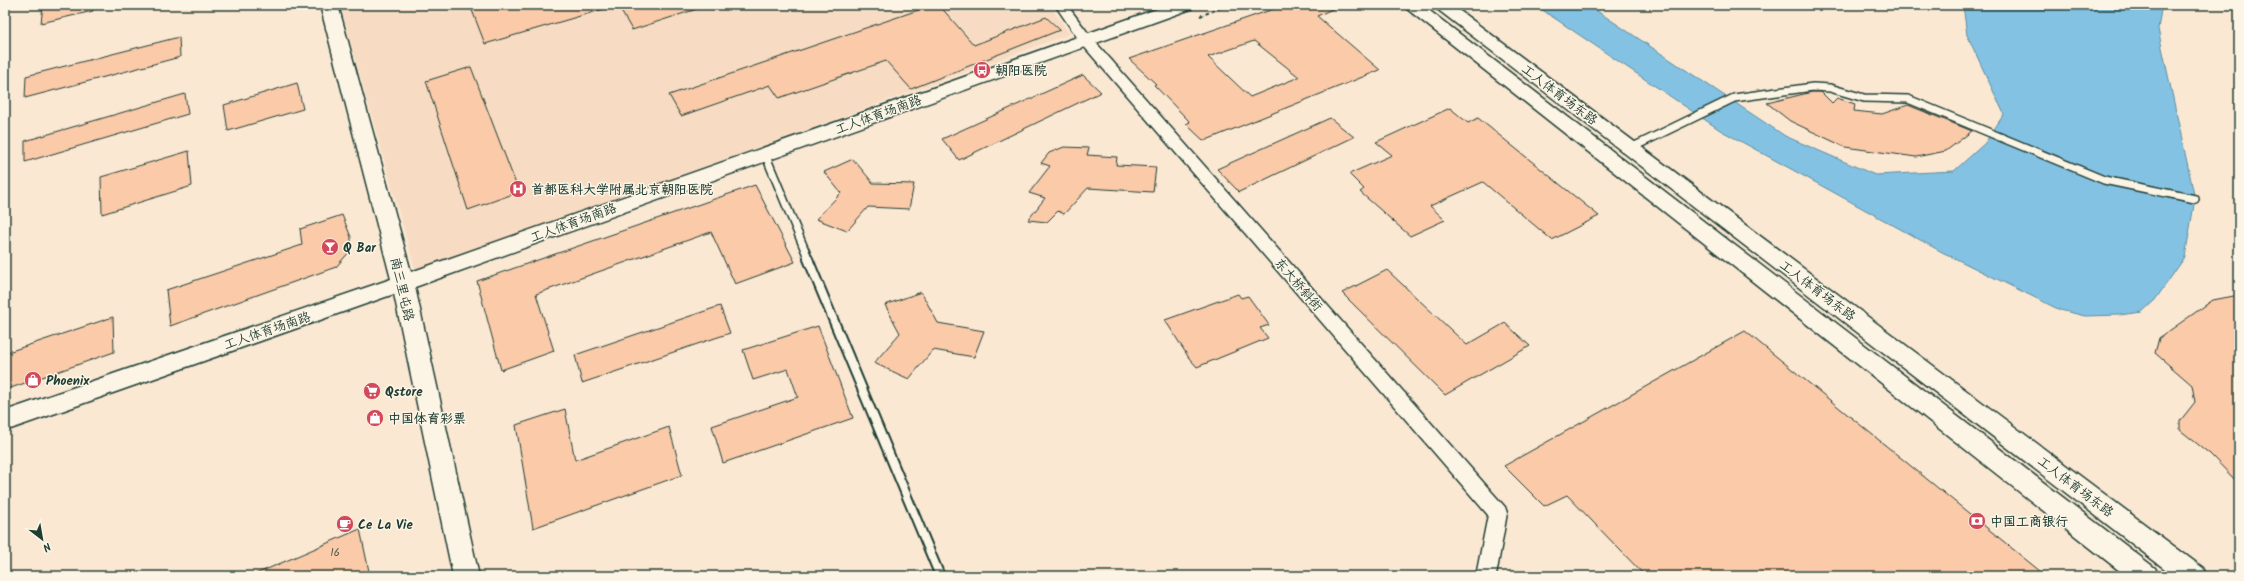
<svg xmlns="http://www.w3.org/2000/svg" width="2244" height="581" font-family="Kalam,'LXGW WenKai TC',sans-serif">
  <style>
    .built { fill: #f7dcc3 }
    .water { fill: #84c2e4; stroke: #5c8d9e }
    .building { fill: #facaa9; stroke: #1f3d34; fill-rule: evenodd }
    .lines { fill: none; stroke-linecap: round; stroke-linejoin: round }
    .lane-far1-casing { stroke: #1f3d34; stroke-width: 10 }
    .lane-casing { stroke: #1f3d34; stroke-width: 12 }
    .street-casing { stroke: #1f3d34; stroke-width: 3 }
    .secondary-casing { stroke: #1f3d34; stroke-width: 3 }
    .path { stroke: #1f3d34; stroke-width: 2; stroke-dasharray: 3.5 2.5; stroke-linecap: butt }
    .lane-far1 { stroke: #fcf5e5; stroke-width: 7 }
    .lane { stroke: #fcf5e5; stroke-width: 8 }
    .street { fill: #fcf5e5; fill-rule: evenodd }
    .secondary { fill: #fcf5e5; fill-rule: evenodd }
    .labels { text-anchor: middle; stroke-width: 3; stroke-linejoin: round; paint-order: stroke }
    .number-label { font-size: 11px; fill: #566051 }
    .poi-label { font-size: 13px; font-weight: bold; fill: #1f3d34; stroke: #fcf5e5; text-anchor: start }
    .street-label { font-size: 13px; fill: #1f3d34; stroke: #fcf5e5 }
  </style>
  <rect width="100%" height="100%" fill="#fbe8d3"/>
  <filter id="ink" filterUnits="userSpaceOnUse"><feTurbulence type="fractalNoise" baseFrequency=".025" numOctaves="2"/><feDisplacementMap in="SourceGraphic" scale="8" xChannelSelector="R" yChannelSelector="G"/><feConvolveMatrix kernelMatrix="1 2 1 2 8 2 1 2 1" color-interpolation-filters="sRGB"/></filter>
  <g filter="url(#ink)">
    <!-- built -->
    <polygon class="built" points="340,5 1049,5 1070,34 416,272"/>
    <!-- water -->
    <polygon class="water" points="1535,5 1588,5 1785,136 1875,175 1954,171 1985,143 2004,114 1967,35 1963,5 2166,5 2161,10 2158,29 2195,199 2185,257 2155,300 2142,312 2119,315 2085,316 2060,310 1942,252 1720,130"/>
    <!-- building -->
    <g class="building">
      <polygon points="43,5 92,5 93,11 41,23"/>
      <polygon points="470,5 603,5 604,9 485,44"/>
      <polygon points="640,5 699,5 700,8 632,30 621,11"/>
      <polygon points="933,5 939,5 974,45 1046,17 1060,30 911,89 886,61 779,98 770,85 681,116 669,95"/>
      <path d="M1285,5H1341L1317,16L1380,70L1204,141L1186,124L1190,122L1154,85L1156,84L1129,59ZM1254,41L1299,77L1250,97L1208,57Z"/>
      <polygon points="179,37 180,57 25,98 26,76"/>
      <polygon points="471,67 519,192 468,210 426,81"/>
      <polygon points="1083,75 1101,92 959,160 942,139"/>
      <polygon points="297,83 303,109 228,131 224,105"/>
      <polygon points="1812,92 1821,92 1832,103 1837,98 1855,104 1854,111 1882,114 1908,105 1972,131 1946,151 1916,157 1845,147 1790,121 1767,103"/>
      <polygon points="185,94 188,114 25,162 25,141"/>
      <polygon points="1450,108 1468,123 1478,118 1599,216 1552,240 1483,182 1430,206 1445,220 1410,236 1360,192 1364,189 1349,174 1392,155 1376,142"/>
      <polygon points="1330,118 1354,137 1239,192 1217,169"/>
      <polygon points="1064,147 1089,148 1087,155 1117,157 1116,165 1156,167 1153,192 1088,188 1064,214 1058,211 1047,222 1028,220 1045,198 1029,193 1050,166 1041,163 1049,153"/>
      <polygon points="189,151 192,186 102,214 101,177"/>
      <polygon points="853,159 873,183 914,184 909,209 868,207 847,231 816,219 841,193 824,172"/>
      <polygon points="755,185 795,262 735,284 711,232 536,294 554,351 501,370 477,281"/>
      <polygon points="342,215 351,237 351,250 336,267 170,326 166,290 302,245 300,229"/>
      <polygon points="1387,270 1467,345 1505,323 1530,346 1445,395 1342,293"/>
      <polygon points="921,292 938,323 984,331 974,357 933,350 909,379 874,363 900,333 885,305"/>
      <polygon points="1238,294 1241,298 1248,296 1269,325 1260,328 1268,338 1197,367 1189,358 1165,320"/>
      <polygon points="2239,295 2239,484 2210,454 2180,430 2180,421 2195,402 2192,385 2155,353 2159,338 2213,300"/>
      <polygon points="720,306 730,333 582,383 575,355"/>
      <polygon points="113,317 114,352 5,390 5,353"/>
      <polygon points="818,326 853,418 723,463 712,426 798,397 788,369 753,380 743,350"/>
      <polygon points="1745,331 2046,576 1645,576 1567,495 1544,506 1504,466"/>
      <polygon points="565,409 575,460 669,427 682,475 533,528 516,425"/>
      <polygon points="360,529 370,576 251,576"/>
    </g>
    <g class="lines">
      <defs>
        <g id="lane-far1">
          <polyline points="1631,148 1734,98 1813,87 1830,88 1864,98 1908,99 2104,180 2195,199"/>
          <polyline points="765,154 809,260"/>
        </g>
        <polyline id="lane" points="808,259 940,576"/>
        <polygon id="street" points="1055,5 1067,5 1091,37 1505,507 1507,513 1496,576 1476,576 1488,515 1081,43"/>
        <g id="secondary">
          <polygon points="320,5 338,5 411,272 1168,5 1194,5 1191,9 415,287 479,576 453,576 394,294 5,431 5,411 391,279"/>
          <polygon points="1402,5 1422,5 2155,568 2159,576 2126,576"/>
          <polygon points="1432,5 1452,5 2203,568 2207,576 2174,576"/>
        </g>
      </defs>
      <!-- lane-far1 casing -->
      <use href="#lane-far1" class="lane-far1-casing"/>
      <!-- lane casing -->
      <use href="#lane" class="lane-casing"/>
      <!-- street casing -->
      <use href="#street" class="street-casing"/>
      <!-- secondary casing -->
      <use href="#secondary" class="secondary-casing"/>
      <!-- path -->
      <polyline class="path" points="1200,16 1228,5"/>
      <!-- lane-far1 -->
      <use href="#lane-far1" class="lane-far1"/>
      <!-- lane -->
      <use href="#lane" class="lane"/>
      <!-- street -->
      <use href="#street" class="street"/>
      <!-- secondary -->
      <use href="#secondary" class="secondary"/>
    </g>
  </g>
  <!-- icons -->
  <defs>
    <symbol id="bus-disc" viewBox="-11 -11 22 22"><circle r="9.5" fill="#d1495b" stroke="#fcf5e5"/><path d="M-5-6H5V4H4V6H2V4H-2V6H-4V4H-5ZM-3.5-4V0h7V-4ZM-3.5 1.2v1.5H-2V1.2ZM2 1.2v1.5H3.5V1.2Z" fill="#fff"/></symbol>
    <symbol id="hospital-disc" viewBox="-11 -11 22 22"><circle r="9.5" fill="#d1495b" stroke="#fcf5e5"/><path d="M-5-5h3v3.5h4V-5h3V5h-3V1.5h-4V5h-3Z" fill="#fff"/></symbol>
    <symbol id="bar-disc" viewBox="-11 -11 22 22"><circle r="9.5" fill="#d1495b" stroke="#fcf5e5"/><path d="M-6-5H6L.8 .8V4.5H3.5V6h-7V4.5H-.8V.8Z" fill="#fff"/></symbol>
    <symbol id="shop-disc" viewBox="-11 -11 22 22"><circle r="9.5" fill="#d1495b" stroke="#fcf5e5"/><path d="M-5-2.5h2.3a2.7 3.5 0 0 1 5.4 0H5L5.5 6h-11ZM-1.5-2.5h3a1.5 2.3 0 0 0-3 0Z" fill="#fff"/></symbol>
    <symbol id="supermarket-disc" viewBox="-11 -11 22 22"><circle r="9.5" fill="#d1495b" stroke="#fcf5e5"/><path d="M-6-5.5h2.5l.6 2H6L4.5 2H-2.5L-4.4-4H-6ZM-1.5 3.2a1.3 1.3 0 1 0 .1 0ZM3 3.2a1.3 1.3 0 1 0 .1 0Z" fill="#fff"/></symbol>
    <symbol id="bank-disc" viewBox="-11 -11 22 22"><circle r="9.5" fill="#d1495b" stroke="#fcf5e5"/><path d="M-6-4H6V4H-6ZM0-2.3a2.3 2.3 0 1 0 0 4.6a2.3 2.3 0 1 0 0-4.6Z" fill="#fff"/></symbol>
    <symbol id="cafe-disc" viewBox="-11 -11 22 22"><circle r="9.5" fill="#d1495b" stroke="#fcf5e5"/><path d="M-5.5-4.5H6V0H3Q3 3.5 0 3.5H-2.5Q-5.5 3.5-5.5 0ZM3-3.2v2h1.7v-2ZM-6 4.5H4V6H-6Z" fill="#fff"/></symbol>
  </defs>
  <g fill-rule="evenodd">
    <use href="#bus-disc" x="972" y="60" width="20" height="20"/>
    <use href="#hospital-disc" x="508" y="179" width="20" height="20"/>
    <use href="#bar-disc" x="320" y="237" width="20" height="20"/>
    <use href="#shop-disc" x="23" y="370" width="20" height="20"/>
    <use href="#supermarket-disc" x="362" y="381" width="20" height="20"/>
    <use href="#shop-disc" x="365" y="408" width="20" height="20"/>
    <use href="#bank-disc" x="1967" y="511" width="20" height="20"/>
    <use href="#cafe-disc" x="335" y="514" width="20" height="20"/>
  </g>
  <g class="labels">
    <!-- number labels -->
    <g class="number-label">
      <text x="335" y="556">16</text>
    </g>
    <!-- poi labels -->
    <g class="poi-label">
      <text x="995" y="75">朝阳医院</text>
      <text x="531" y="194">首都医科大学附属北京朝阳医院</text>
      <text x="343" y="252">Q Bar</text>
      <text x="46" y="385">Phoenix</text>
      <text x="385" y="396">Qstore</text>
      <text x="388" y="423">中国体育彩票</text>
      <text x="1990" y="526">中国工商银行</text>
      <text x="358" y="529">Ce La Vie</text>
    </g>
    <!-- street labels -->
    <g class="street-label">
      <text transform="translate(1560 94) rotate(37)" y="5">工人体育场东路</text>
      <text transform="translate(878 114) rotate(-20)" y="5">工人体育场南路</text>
      <text transform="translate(573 222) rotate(-20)" y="5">工人体育场南路</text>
      <text transform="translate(1299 284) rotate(49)" y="5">东大桥斜街</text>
      <text transform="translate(403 289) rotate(77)" y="5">南三里屯路</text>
      <text transform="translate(1818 290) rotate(37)" y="5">工人体育场东路</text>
      <text transform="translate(267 330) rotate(-19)" y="5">工人体育场南路</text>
      <text transform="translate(2076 486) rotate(37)" y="5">工人体育场东路</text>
    </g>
  </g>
  <!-- margin -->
  <rect width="2244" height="581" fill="none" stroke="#fcf5e5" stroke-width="20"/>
  <rect x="10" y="10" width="2224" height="561" fill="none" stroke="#1f3d34" stroke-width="1.5" filter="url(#ink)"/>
  <!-- north arrow -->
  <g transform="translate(42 539) rotate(149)" stroke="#fcf5e5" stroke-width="3" paint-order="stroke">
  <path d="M0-3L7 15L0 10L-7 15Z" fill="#1f3d34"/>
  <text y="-6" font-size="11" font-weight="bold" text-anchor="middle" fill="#1f3d34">N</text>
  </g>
</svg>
